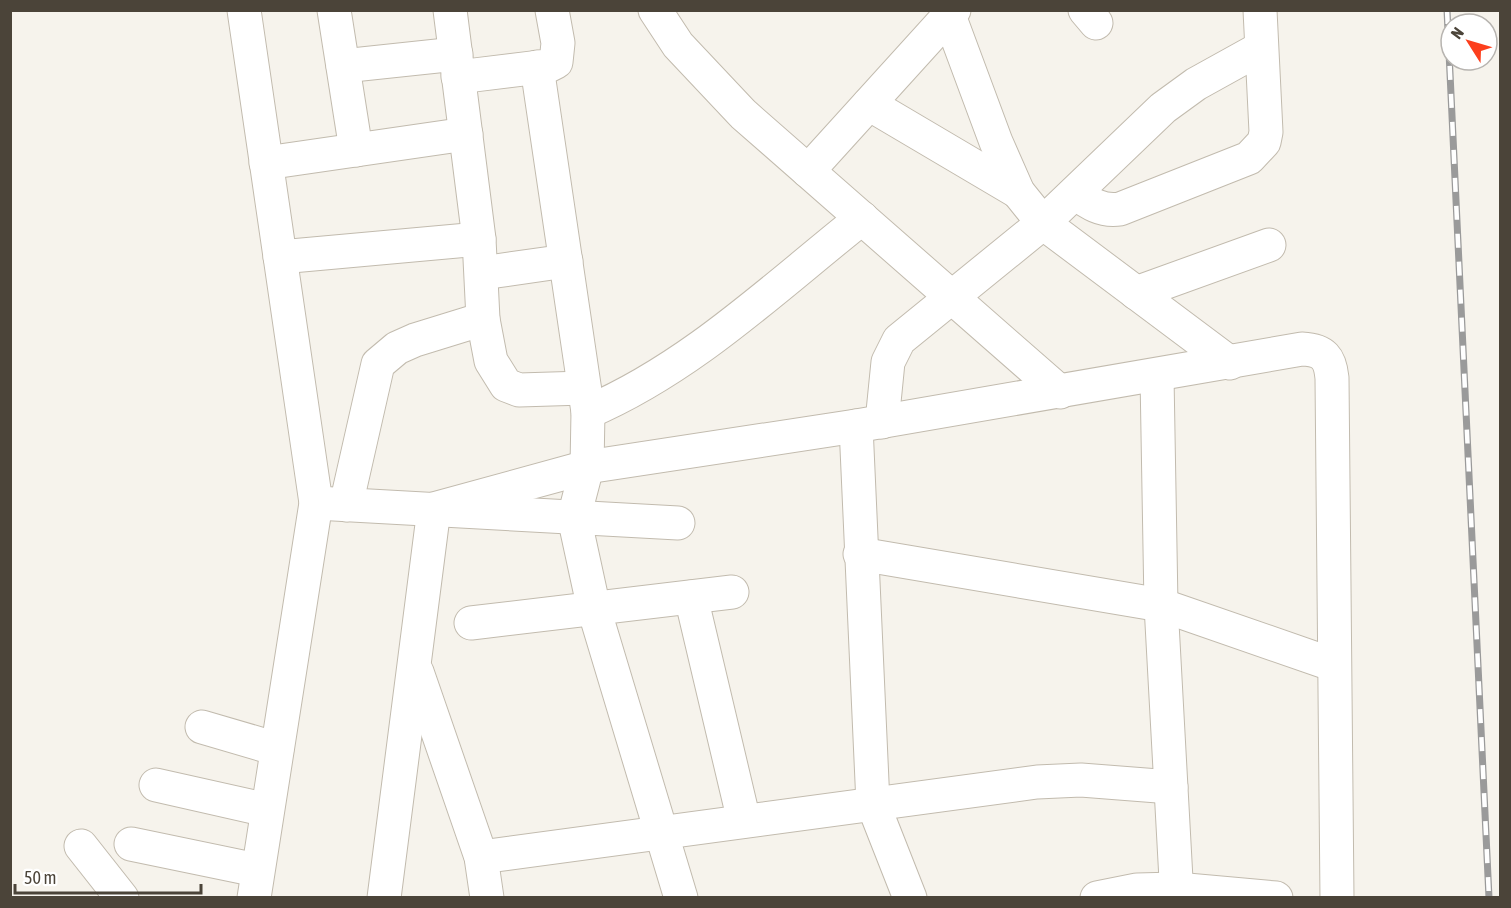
<svg xmlns="http://www.w3.org/2000/svg" width="1511" height="908" font-family="'Asap Condensed',sans-serif">
  <style>
    .lines { fill: none; stroke-linecap: round; stroke-linejoin: round }
    .minor-casing { stroke: #c2bbae; stroke-width: 35 }
    .minor { stroke: #fff; stroke-width: 33 }
    .rail-casing { stroke: #9a9a9a; stroke-width: 7 }
    .rail { stroke: #fff; stroke-width: 4.5; stroke-dasharray: 14; stroke-linecap: butt }
  </style>
  <rect width="100%" height="100%" fill="#f6f3ec"/>
  <g class="lines">
    <defs>
      <g id="minor">
        <polyline points="244,10 316,503 254,898"/>
        <polyline points="334,10 356,150"/>
        <polyline points="450,10 479,239 483,319 491,361 506,385 519,390 584,388"/>
        <polyline points="655,10 678,45 743,114 1060,392"/>
        <polyline points="947,10 996,142 1018,192 1043,223 1230,363"/>
        <polyline points="1085,10 1096,23"/>
        <polyline points="343,66 456,54"/>
        <polyline points="537,67 588,412 587,467 574,517 594,609 681,898"/>
        <polyline points="458,77 548,66 556,62 558,43 552,10"/>
        <polyline points="869,104 1018,192"/>
        <polyline points="266,163 466,134"/>
        <polyline points="808,171 954,10"/>
        <path d="M1075,193C1089,203 1102,212 1120,209L1249,158L1264,142L1266,132L1260,10"/>
        <polyline points="280,257 479,239"/>
        <polyline points="482,273 566,261"/>
        <polyline points="1136,293 1269,245"/>
        <polyline points="1157,376 1161,605 1177,898"/>
        <path d="M588,412C691,368 775,287 862,218"/>
        <polyline points="882,422 888,362 899,340 1043,223 1163,108 1196,84 1261,48"/>
        <polyline points="856,426 873,804 910,898"/>
        <polyline points="316,503 678,523"/>
        <polyline points="346,505 378,364 397,348 415,340 483,319"/>
        <polyline points="860,554 1161,605 1334,665"/>
        <polyline points="691,597 744,821"/>
        <polyline points="471,623 732,592"/>
        <polyline points="417,672 481,857 487,898"/>
        <polyline points="202,727 277,749"/>
        <polyline points="156,785 267,810"/>
        <polyline points="131,844 257,870"/>
        <polyline points="81,846 122,898"/>
        <polyline points="481,857 1037,782 1081,780 1171,787"/>
        <path d="M384,898L434,509L587,467L856,426L1302,349C1324,350 1330,358 1332,378L1337,898"/>
        <polyline points="1097,898 1137,890 1176,889 1276,898"/>
      </g>
    </defs>
    <!-- minor casing -->
    <use href="#minor" class="minor-casing"/>
    <!-- minor -->
    <use href="#minor" class="minor"/>
    <defs>
      <polyline id="rail" points="1447,10 1489,898"/>
    </defs>
    <!-- rail casing -->
    <use href="#rail" class="rail-casing"/>
    <!-- rail -->
    <use href="#rail" class="rail"/>
  </g>
  <!-- border -->
  <rect width="1511" height="908" fill="none" stroke="#4b4439" stroke-width="24"/>
  <!-- north arrow -->
  <g transform="translate(1469 42) rotate(307)"><circle r="28" fill="#ffffff" stroke="#b7b4b0" stroke-width="1.5"/>
  <path d="M0-4.5L10 22L0 15L-10 22Z" fill="#fc3f1d"/>
  <text y="-9" font-size="16" font-weight="bold" text-anchor="middle" fill="#4b4439">N</text>
  </g>
  <!-- scale -->
  <path d="M15 884v9h186v-9" fill="none" stroke="#4b4439" stroke-width="3"/>
  <text x="24" y="884" font-size="18" fill="#4b4439" stroke="#ffffff" stroke-width="4.5" paint-order="stroke">50 m</text>
</svg>
